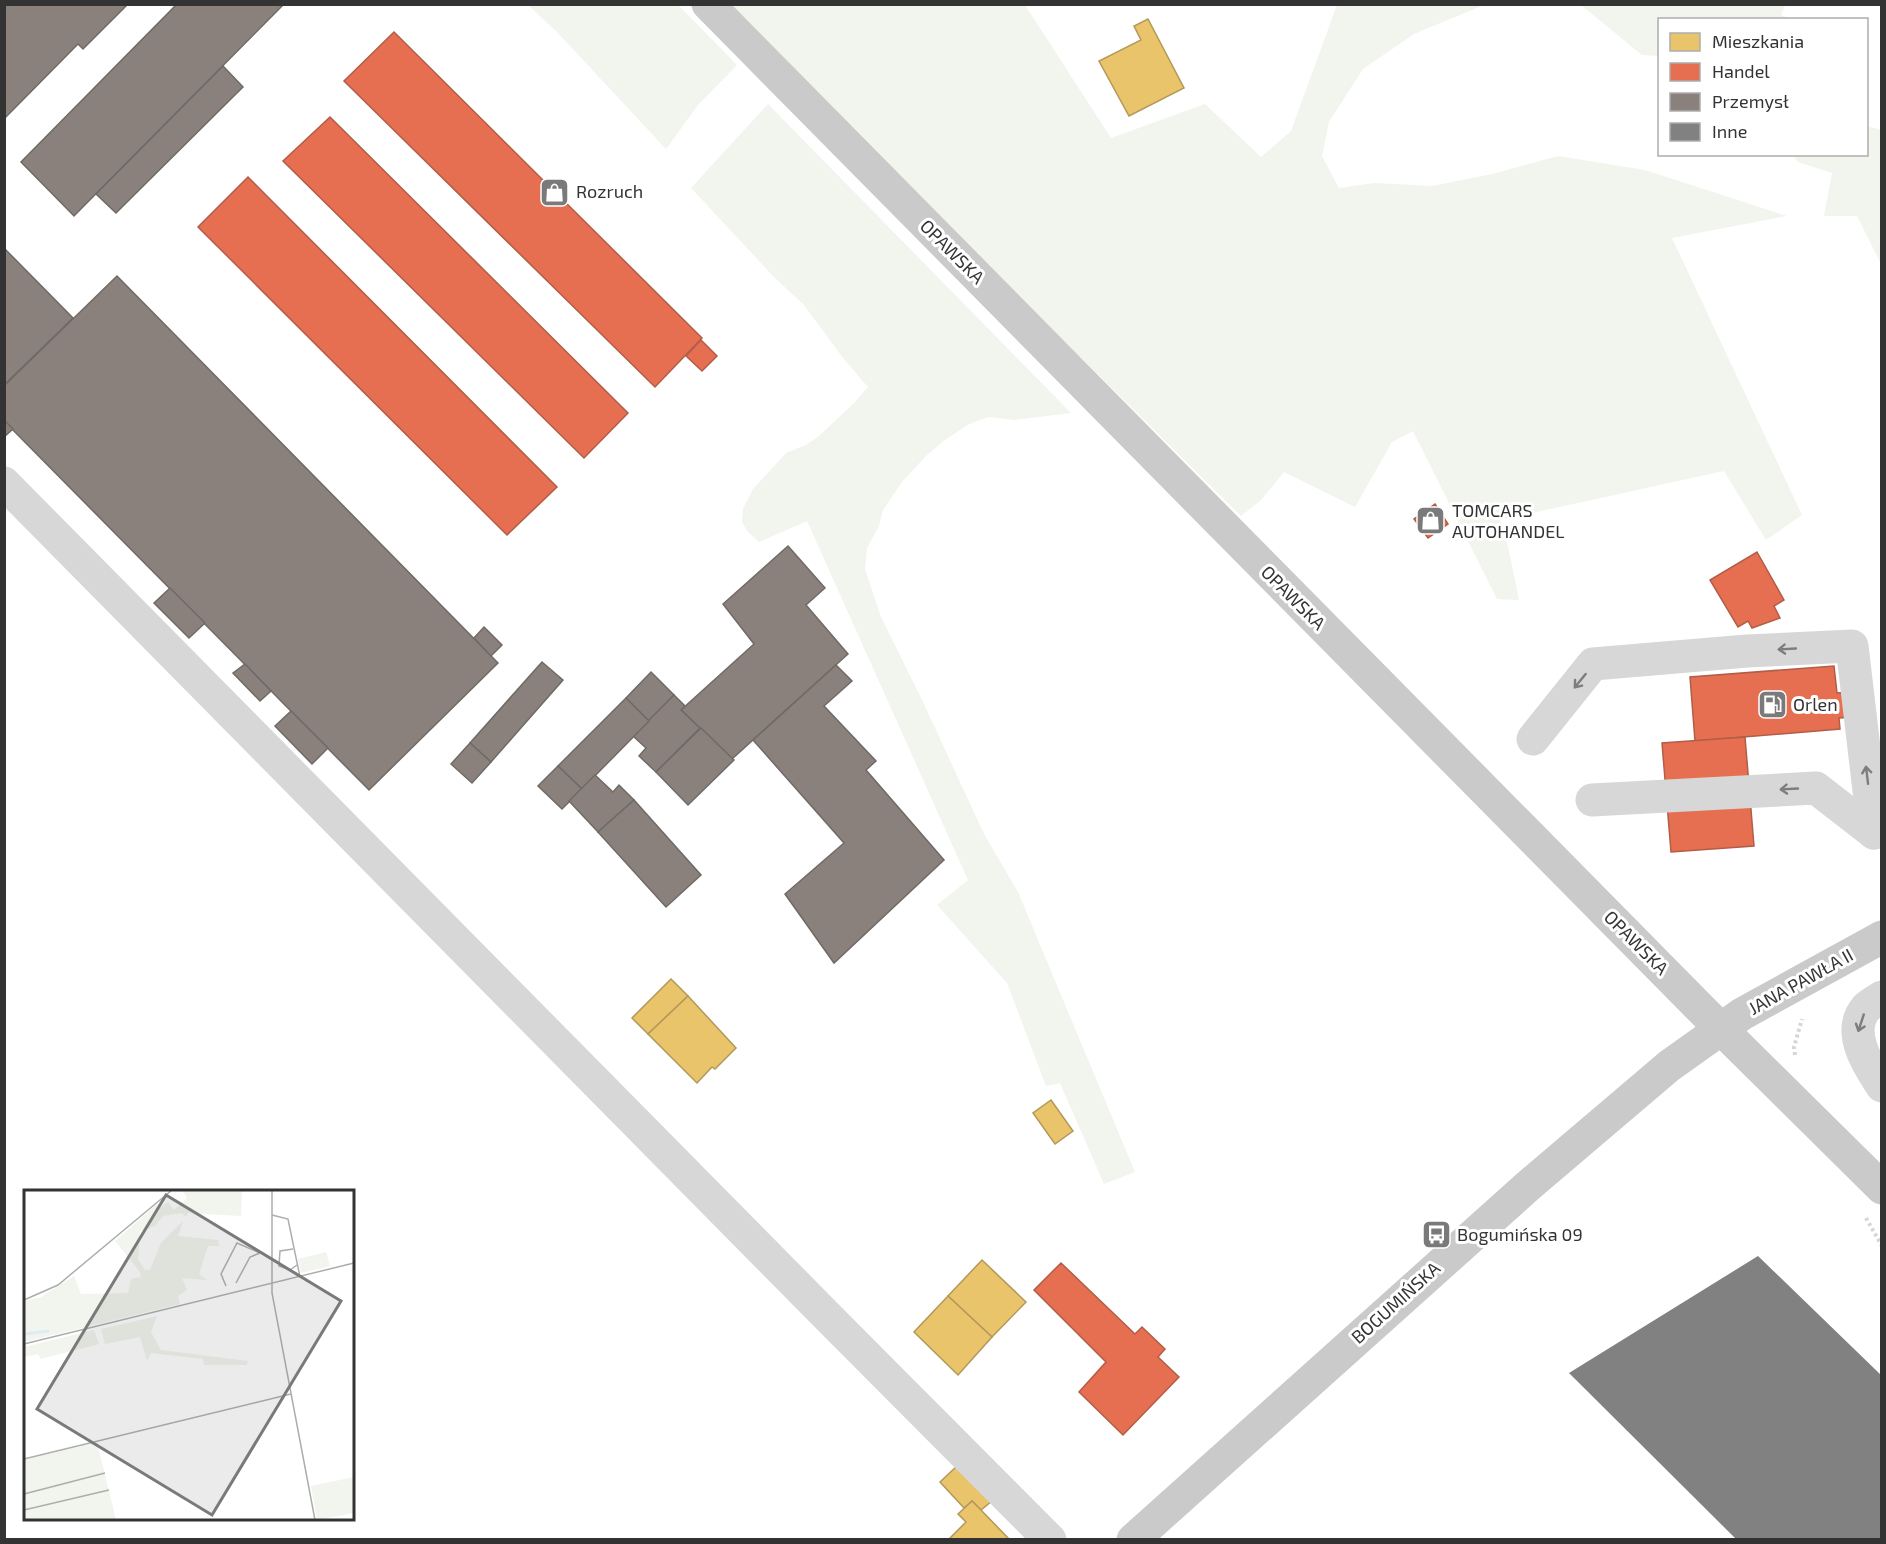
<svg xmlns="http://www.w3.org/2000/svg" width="1886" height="1544" font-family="'Exo 2',sans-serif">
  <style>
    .green { fill: #f1f5ed }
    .homes { fill: #e9c46a; stroke: #b2985a; stroke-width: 1.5 }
    .shops { fill: #e76f51; stroke: #b15d48; stroke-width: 1.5 }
    .industry { fill: #8a817c; stroke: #706a66; stroke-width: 1.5 }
    .building { fill: #818181 }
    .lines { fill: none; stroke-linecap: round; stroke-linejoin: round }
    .path { stroke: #d6d6d6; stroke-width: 4; stroke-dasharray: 3 3; stroke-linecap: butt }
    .minor { stroke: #d7d7d7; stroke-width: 33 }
    .major { stroke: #cacaca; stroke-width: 33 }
    .oneway { stroke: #7d7d7d }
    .labels { text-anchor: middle; stroke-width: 6; stroke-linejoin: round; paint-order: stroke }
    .poi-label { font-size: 18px; fill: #333; stroke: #fff; text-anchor: start }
    .street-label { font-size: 18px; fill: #333; stroke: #fff }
    .inset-river { fill: none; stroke: #ddebf3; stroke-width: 3 }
    .inset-road { fill: none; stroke: #adadad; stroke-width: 1.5 }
    .view { fill: #7a7a7a; fill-opacity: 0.15; stroke: #7a7a7a; stroke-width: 3 }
    .inset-edge { fill: none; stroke: #333; stroke-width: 3 }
  </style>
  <rect width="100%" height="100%" fill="#fff"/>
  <!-- green -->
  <g class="green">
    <polygon points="528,5 678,5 737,65 698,105 666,149 557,32"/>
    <polygon points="728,5 1025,5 1111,138 1205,104 1261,157 1291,131 1337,5 1484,5 1414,34 1363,69 1329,122 1322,156 1339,188 1375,183 1432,186 1492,174 1558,156 1645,170 1787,216 1672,238 1802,515 1766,540 1724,471 1500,520 1508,546 1519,600 1497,599 1413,431 1392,442 1355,507 1284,472 1261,500 1241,516 1040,317"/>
    <polygon points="1581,5 1785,5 1781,15 1791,19 1660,20 1659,56 1642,55"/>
    <polygon points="768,104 1071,413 1014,420 989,417 969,424 945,440 926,456 902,482 883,510 879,526 867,548 865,569 881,617 923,702 984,834 1018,892 1135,1172 1104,1184 1060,1083 1046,1086 1007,983 937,905 968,880 807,521 759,542 748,532 742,522 743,509 753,489 786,453 806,445 819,436 855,402 868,387 843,358 804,305 774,277 691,188"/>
    <polygon points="1867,126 1881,130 1881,264 1857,216 1824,216 1832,173 1798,162 1793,155 1866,154"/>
  </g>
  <!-- homes -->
  <g class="homes">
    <polygon points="1148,19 1184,88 1129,116 1099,61 1141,40 1134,26"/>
    <polygon points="671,979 688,996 648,1034 632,1018"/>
    <polygon points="688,996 736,1048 715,1069 712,1067 697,1083 648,1034"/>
    <polygon points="1051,1100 1073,1131 1055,1144 1033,1113"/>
    <polygon points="982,1260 1026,1302 992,1337 948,1296"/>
    <polygon points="948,1296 992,1337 958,1375 914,1332"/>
    <polygon points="958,1465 992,1501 981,1510 972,1501 964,1508 940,1482"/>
    <polygon points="972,1501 980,1509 1010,1540 948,1540 966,1522 958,1514"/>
  </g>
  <!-- shops -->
  <g class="shops">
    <polygon points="394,32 702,338 655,387 344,81"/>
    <polygon points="330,117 628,413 584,458 283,161"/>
    <polygon points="248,177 557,487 507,535 198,227"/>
    <polygon points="701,340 717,356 702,371 686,356"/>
    <polygon points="1435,504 1448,524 1428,538 1414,519"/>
    <polygon points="1757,552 1784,600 1774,606 1780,618 1752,628 1748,621 1738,627 1710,580"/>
    <polygon points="1834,666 1837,693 1850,692 1853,717 1839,718 1840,729 1695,741 1690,677"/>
    <polygon points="1745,737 1754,846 1671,852 1662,743"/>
    <polygon points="1061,1263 1135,1334 1142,1327 1165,1349 1158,1357 1179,1377 1123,1435 1079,1392 1106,1362 1034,1290"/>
  </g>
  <!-- industry -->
  <g class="industry">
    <polygon points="4,4 128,4 83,49 78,44 4,119"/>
    <polygon points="177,4 284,4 74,216 21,162"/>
    <polygon points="223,66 243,87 116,213 96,194"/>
    <polygon points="4,248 73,318 4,385"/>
    <polygon points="117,276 498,663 369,790 4,421 4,386"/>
    <polygon points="4,420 13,429 4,437"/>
    <polygon points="788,546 825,588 806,605 848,654 732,759 681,710 754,644 723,604"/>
    <polygon points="170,588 205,623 189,638 154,603"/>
    <polygon points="484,627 502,645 491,656 474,638"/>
    <polygon points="542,662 563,680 491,762 470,743"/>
    <polygon points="245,664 271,691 260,701 233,673"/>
    <polygon points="836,665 852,681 824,706 876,761 866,770 944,860 834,963 785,894 844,843 753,740"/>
    <polygon points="651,672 674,695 649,721 626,698"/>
    <polygon points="674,695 685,706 681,710 700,728 656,772 639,756 646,748 633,736"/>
    <polygon points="626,698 649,721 582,789 558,766"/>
    <polygon points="291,711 328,748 312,764 275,726"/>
    <polygon points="701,728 734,760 688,805 656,772"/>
    <polygon points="470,743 491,762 472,783 451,764"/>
    <polygon points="558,766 582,789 562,809 538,786"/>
    <polygon points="595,775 613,792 619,785 634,800 598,832 569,801"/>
    <polygon points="634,800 701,875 666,907 598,832"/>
  </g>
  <!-- building -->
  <polygon class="building" points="1758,1256 1882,1376 1882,1540 1737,1540 1569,1373"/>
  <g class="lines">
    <!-- path -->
    <g class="path">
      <polyline points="1795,1055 1794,1047 1802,1019"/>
      <polyline points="1866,1218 1882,1246"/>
    </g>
    <!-- minor -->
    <g class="minor">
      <polyline points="4,483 825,1314 1050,1540"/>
      <polyline points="1533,739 1593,664 1747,651 1852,646 1874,833"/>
      <polyline points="1592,800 1816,788 1874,833"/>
      <path d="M1882,997C1877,1000 1870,1004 1866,1008C1846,1032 1868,1065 1882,1086"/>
    </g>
    <!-- major -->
    <g class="major">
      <polyline points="708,4 1704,1012 1882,1188"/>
      <polyline points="1133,1540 1528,1186 1669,1066 1742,1014 1882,937"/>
    </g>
  </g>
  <!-- one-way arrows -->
  <defs><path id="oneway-shaft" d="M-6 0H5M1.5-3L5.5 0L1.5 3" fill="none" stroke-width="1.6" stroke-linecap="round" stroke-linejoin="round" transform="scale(1.5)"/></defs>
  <g class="oneway">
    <use href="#oneway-shaft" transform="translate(1787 649) rotate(177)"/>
    <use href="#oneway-shaft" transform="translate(1580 681) rotate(129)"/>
    <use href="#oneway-shaft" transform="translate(1867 775) rotate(-97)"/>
    <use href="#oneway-shaft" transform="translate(1789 789) rotate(177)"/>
    <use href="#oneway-shaft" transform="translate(1861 1023) rotate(108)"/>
  </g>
  <!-- icons -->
  <defs>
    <symbol id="shop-square" viewBox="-11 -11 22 22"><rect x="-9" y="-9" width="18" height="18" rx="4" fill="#7a7a7a" stroke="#fff"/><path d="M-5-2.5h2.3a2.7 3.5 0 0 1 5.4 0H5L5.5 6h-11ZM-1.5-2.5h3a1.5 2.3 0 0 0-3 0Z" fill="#fff"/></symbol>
    <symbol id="fuel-square" viewBox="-11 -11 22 22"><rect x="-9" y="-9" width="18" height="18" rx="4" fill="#7a7a7a" stroke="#fff"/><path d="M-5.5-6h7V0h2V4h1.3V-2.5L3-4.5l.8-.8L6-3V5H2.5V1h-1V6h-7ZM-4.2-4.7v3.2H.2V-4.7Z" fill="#fff"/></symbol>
    <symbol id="bus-square" viewBox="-11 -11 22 22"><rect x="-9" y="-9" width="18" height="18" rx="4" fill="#7a7a7a" stroke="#fff"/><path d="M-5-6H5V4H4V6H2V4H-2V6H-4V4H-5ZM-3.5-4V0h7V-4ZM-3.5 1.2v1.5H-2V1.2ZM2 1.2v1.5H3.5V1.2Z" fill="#fff"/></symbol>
  </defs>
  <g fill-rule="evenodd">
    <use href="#shop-square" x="538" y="176" width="33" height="33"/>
    <use href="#shop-square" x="1414" y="504" width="33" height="33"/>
    <use href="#fuel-square" x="1756" y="688" width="33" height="33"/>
    <use href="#bus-square" x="1420" y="1218" width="33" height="33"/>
  </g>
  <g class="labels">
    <!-- poi labels -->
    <g class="poi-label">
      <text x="576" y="198">Rozruch</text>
      <text x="1452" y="517">TOMCARS<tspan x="1452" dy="21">AUTOHANDEL</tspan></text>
      <text x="1793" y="711">Orlen</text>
      <text x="1457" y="1241">Bogumińska 09</text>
    </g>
    <!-- street labels -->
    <g class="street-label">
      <text transform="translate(952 252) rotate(45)" y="6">OPAWSKA</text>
      <text transform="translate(1293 598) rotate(45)" y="6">OPAWSKA</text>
      <text transform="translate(1636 943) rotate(45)" y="6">OPAWSKA</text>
      <text transform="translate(1801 982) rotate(-29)" y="6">JANA PAWŁA II</text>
      <text transform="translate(1396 1303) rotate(-42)" y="6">BOGUMIŃSKA</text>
    </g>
  </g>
  <!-- overview -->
  <g transform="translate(24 1190)">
    <rect width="330" height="330" fill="#fff"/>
    <path d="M158,0H218L217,26L164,23L162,27L158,23L139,26L131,36L116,41L114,69L121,80H126L137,53L159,31L154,46L194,50L195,56H184L175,84L183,90L158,88L163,100L154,106L156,114L0,152V111L17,107L50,86L57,104L104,103L107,89L117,87L116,82L91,51L133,14L136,18L144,12L150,20L163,8ZM302,62L306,76L277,83L274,69ZM133,126L127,142L137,160L224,171L223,175H180L179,169L127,163L123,171L116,147L81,154L77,139ZM70,140L75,154L17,169L14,164L0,167V157ZM73,252L92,330H0V270ZM330,287V323L293,330L287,296Z" fill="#f1f5ed"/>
    <path class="inset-river" d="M0,144L25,141"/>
    <path class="inset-road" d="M248,0V103L291,330M248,25L264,29L276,87M269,59L256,61L255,76L266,80L273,75M212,93L226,67L236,63M202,96L197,84L213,53L236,63M0,110L34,95L148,0M0,154L330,73M0,269L267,204M0,304L81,283M0,320L85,300"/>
    <path class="view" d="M142,5L317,111L188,325L13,219Z"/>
    <rect width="330" height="330" class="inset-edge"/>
  </g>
  <!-- border -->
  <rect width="1886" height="1544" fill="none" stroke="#333333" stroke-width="12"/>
  <!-- legend -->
  <rect x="1658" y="18" width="210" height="138" fill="#ffffff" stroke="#adadad" stroke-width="1.5"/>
  <rect x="1670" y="33" width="30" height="18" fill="#e9c46a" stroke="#adadad" stroke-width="1.5"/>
  <text x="1712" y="48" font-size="18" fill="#333333">Mieszkania</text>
  <rect x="1670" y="63" width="30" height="18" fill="#e76f51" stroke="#adadad" stroke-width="1.5"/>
  <text x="1712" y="78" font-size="18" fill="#333333">Handel</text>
  <rect x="1670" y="93" width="30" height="18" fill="#8a817c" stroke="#adadad" stroke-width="1.5"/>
  <text x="1712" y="108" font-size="18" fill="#333333">Przemysł</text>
  <rect x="1670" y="123" width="30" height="18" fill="#818181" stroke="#adadad" stroke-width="1.5"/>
  <text x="1712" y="138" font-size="18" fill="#333333">Inne</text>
</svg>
